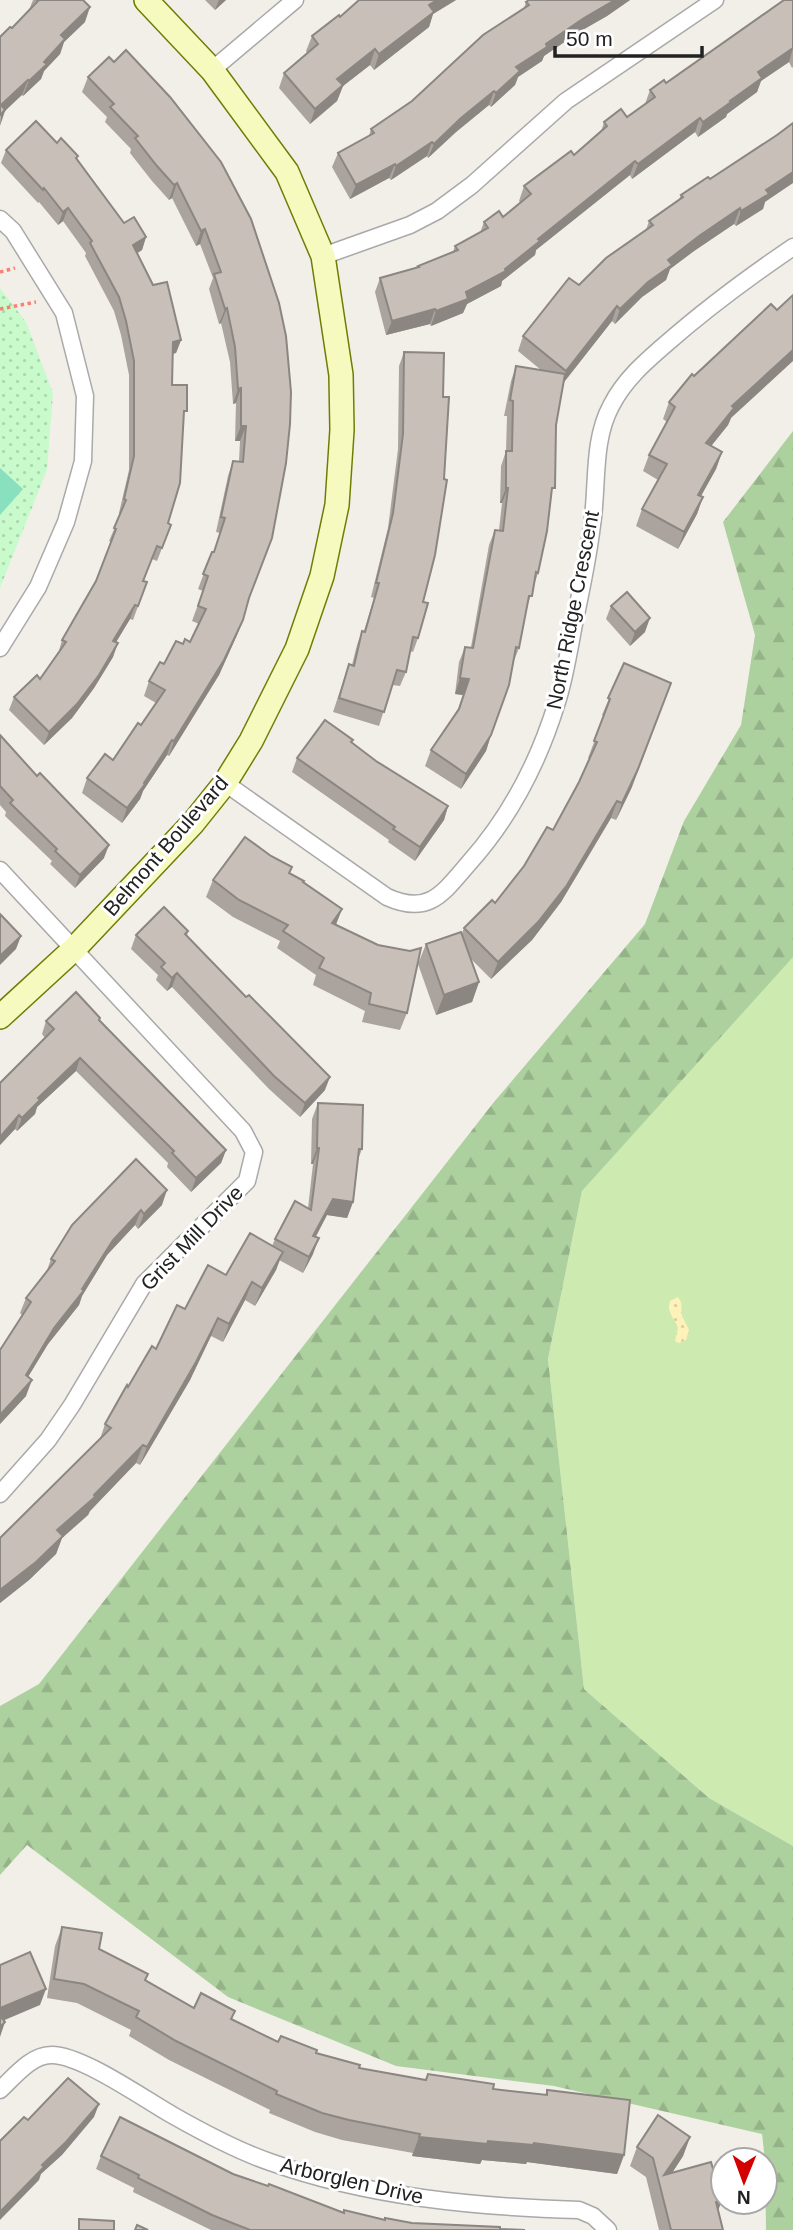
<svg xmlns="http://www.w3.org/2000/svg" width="793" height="2230" font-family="Arial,sans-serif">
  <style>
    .grass { fill: #cdebb0 }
    .forest { fill: url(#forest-firs) }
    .sand { fill: url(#sand-dots) }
    .park { fill: url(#park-dots) }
    .pitch { fill: #88e0be }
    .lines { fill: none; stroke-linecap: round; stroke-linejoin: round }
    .street-casing { stroke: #a9a9a9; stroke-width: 19 }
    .secondary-casing { stroke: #707d05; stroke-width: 26 }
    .path { stroke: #fa8072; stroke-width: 3.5; stroke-dasharray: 3.5 3.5; stroke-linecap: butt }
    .street { stroke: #fff; stroke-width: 16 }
    .secondary { stroke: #f7fabf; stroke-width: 23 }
    .wall { fill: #aba49e }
    .shaded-wall { fill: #8b8681 }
    .building { fill: #c7bfb8; stroke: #8b8681; stroke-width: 2 }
    .labels { text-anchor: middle; stroke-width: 6; stroke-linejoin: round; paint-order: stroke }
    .street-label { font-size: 21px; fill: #222; stroke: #fff }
  </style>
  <defs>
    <pattern id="forest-firs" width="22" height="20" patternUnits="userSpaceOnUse" patternTransform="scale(1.75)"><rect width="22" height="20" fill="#add19e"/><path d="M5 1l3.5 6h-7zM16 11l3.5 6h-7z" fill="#95b388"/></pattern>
    <pattern id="sand-dots" width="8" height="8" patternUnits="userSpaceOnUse" patternTransform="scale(1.75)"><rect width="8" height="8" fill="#fff1ba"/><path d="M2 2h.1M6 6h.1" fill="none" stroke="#dacea0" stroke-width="1.8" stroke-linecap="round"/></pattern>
    <pattern id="park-dots" width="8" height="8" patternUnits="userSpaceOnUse" patternTransform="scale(1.75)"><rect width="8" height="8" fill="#c8facc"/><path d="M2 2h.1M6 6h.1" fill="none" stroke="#acd6af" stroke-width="1.8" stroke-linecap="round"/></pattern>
  </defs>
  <rect width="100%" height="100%" fill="#f2efe9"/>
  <!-- grass -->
  <polygon class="grass" points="793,952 793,1846 709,1798 584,1689 548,1359 582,1191"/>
  <!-- forest -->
  <polygon class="forest" points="793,431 793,957 582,1191 548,1359 584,1689 709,1798 793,1846 793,2230 766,2230 765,2160 762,2134 554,2086 396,2066 228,1997 27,1845 0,1875 0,1706 39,1684 494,1102 645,924 684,821 741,725 755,635 723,522"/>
  <!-- sand -->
  <path class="sand" d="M678,1297L681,1302L682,1316L689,1330L686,1340L679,1343L675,1341L678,1328C675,1318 666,1313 670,1301Z"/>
  <!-- park -->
  <polygon class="park" points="0,288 26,322 53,393 47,470 0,588"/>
  <!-- pitch -->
  <polygon class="pitch" points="0,468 23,489 0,515"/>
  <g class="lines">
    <defs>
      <g id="street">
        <polyline points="212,70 295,0"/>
        <polyline points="0,219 13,231 64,313 85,396 83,461 66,522 38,587 0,648"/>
        <polyline points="323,256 410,225 437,211 472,185 566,101 715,0"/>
        <path d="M225,783L387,897C429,916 443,893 469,863C510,817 539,761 557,702C565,677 569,650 574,624C581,591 588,559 592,525C598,487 592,441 611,406C624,380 645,362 667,343C707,308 749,277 793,247"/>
        <polyline points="0,870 243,1131 254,1152 247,1181 144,1284 72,1405 48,1440 0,1494"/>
        <path d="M0,2090C14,2077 31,2055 51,2055C81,2054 147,2101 174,2116C204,2133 238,2151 270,2162C368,2197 476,2207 579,2210L593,2216L608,2230"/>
      </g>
      <polyline id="secondary" points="0,1017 74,949 193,823 225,783 251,741 297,649 322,576 337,505 342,430 341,375 323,256 287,172 212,70 146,0"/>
    </defs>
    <!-- street casing -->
    <use href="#street" class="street-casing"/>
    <!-- secondary casing -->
    <use href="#secondary" class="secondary-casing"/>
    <!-- path -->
    <g class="path">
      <polyline points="0,272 15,268"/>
      <polyline points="0,309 36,302"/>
    </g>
    <!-- street -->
    <use href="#street" class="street"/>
    <!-- secondary -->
    <use href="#secondary" class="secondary"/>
  </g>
  <!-- wall -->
  <g class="wall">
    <polygon points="33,0 83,0 85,22 64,42 60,54 44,71 41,79 23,96 22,95 12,28 29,10"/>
    <polygon points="205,0 226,0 215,10"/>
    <polygon points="359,0 456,0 433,14 429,27 374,70 370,65 343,86 337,101 310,124 279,88 284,73 307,53 306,51 312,36 340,17"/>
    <polygon points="529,0 630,0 607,16 579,32 544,56 542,61 518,77 515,85 491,107 489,105 456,132 428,158 427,156 391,180 389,178 350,199 332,167 338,153 369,136 371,129 412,101 524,8 526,2"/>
    <polygon points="793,0 793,67 792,68 789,62 761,81 757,92 727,114 726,117 698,137 695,132 632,179 630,175 536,250 535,255 502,281 501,286 467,304 463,313 431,326 430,324 386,335 375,292 380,278 418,268 418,266 453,252 455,246 480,233 484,222 503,217 521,203 519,201 524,186 574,155 601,132 604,122 627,117 645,104 650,90 666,83"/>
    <polygon points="88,77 251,219 248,601 237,635 219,675 169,756 167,755 143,791 140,799 122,823 82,793 87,778 113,760 141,725 156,703 144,696 149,681 183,644 190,642 199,624 192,621 203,591 198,589 212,552 214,552 220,533 216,532 228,476 233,461 239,461 240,441 235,441 236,403 233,404 230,362 221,323 219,324 209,289 213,278 200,244 196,246 172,198 169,200 152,181 130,153 131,149 105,122 107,117 82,92"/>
    <polygon points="57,143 78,156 77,159 124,223 146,237 142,250 137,253 181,340 176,353 172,354 172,385 183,422 168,523 171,525 157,561 152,559 144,581 147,582 133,620 130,619 116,642 113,657 94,688 72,718 44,745 9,710 14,697 40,679 58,654 62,640 96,581 111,542 109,541 121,513 119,513 129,470 129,375 121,335 114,311 85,256 86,253 63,221 58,225 39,202 38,203 1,163 6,150"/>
    <polygon points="710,179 765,202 763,209 736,226 734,224 694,251 670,269 666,280 642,297 615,324 612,321 564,382 556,425 538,573 526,610 519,648 513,663 486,751 461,789 425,766 431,750 458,709 463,695 455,694 459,662 465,647 471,647 489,545 495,530 499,530 502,503 500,503 501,466 506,451 507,416 504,416 511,381 516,366 541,370 518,351 523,336 579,285 646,230 649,221 679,199 681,195"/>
    <polygon points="404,352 423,602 418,638 413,652 410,651 406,672 400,686 392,685 379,726 333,712 349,664 352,665 357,645 362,631 364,631 374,598 371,597 388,528 398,449 399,366"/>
    <polygon points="669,402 731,418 728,425 711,446 722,452 716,469 701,496 703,497 697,514 678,549 636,526 642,509 658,480 643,471 649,455 667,422 663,419"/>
    <polygon points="611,606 645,632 630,646 606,619"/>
    <polygon points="624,663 632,787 616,820 611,818 561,902 532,940 491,979 470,958 479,982 472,1002 436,1015 418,964 426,944 462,933 464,928 495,903 553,830 579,782 590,759 588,758 604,716 602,715"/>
    <polygon points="0,735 104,858 75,888 50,864 52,861 5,816 6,812 0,805"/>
    <polygon points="351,743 376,761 448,806 444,820 415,861 388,842 389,840 292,772 297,758"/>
    <polygon points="271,856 292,867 290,873 342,909 336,924 407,1013 400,1030 362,1022 365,1011 313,985 316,975 277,948 280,941 233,917 206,897 213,880"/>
    <polygon points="188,931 187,936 325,1090 300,1117 269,1089 172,987 167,991 156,980 158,975 131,949 136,935"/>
    <polygon points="100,1018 100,1021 226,1150 221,1163 191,1192 167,1167 168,1163 76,1071 37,1107 35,1114 17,1131 15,1129 0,1145 0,1083 45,1038 42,1034 46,1021"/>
    <polygon points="318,1103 362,1149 357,1162 353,1202 347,1218 327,1215 315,1237 313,1254 303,1273 279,1260 276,1270 255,1306 245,1300 223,1342 211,1336 190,1380 140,1465 136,1463 90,1511 88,1515 62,1538 56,1554 29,1580 0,1603 0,1538 100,1439 105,1424 128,1387 185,1309 226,1275 272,1246 275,1239 308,1208 313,1164 311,1164 312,1119"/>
    <polygon points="162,1205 138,1229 135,1225 107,1255 82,1296 79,1305 48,1344 28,1377 26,1396 0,1424 0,1350 22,1315 20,1313 26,1298 46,1273 51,1259 72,1225"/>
    <polygon points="62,1927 99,1949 146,1980 194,2008 232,2020 278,2042 316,2053 359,2068 425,2080 428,2074 493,2089 545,2095 547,2090 624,2155 617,2174 527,2162 526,2164 482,2160 480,2164 412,2156 413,2153 342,2140 315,2132 269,2113 270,2110 169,2060 129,2036 131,2030 77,2003 47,1998 55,1946"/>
    <polygon points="690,2137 683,2156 672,2173 718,2210 723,2230 659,2230 646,2177 630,2166 637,2147"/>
    <polygon points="101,2156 233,2174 344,2212 384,2220 412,2223 525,2230 211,2230 133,2192 134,2188 96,2169"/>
  </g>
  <!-- shaded-wall -->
  <g class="shaded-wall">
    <polygon points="219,0 226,0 215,10"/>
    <polygon points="437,0 456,0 433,14 429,27 374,70 379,54 429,5"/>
    <polygon points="615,0 630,0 607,16 579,32 544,56 542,61 518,77 515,85 491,107 496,93 516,67 546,44 584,18"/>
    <polygon points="90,7 85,22 64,42 60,54 44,71 41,79 23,96 29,81 44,62 61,35"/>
    <polygon points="793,48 789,62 761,81 757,92 727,114 726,117 698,137 703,122 730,101 758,72"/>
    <polygon points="375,49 370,65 343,86 337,101 310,124 315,109 337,79"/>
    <polygon points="28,80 22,95 5,111 0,126 1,105"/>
    <polygon points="494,91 489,105 456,132 428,158 434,144 461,118"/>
    <polygon points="700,118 695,132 632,179 638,164"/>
    <polygon points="432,142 427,156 391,180 396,166"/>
    <polygon points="635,161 630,175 536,250 535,255 502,281 501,286 467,304 463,313 431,326 436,311 505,269 538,239"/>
    <polygon points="395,164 389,178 350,199 356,185"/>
    <polygon points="793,172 793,183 765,202 763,209 736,226 741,211 766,190"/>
    <polygon points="177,183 172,198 169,200 174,185"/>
    <polygon points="68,208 63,221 58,225 63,212"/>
    <polygon points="740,208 734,224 694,251 670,269 666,280 642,297 615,324 620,309 668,260 699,236"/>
    <polygon points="205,229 200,244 196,246 201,231"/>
    <polygon points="146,237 142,250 128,259 133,245"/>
    <polygon points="617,306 612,321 561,386 566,371"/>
    <polygon points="227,308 221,323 219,324 225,309"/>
    <polygon points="435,309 430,324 386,335 392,321"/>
    <polygon points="181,340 176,353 168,355 173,342"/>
    <polygon points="793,350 793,361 731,418 728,425 700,460 706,443 732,406"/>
    <polygon points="241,388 236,403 233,404 238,389"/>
    <polygon points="241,426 246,426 240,441 235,441"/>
    <polygon points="722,452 716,469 692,512 698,495"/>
    <polygon points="506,488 508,488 502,503 500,503"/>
    <polygon points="703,497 697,514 678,549 684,532"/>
    <polygon points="135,605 130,619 109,654 113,641"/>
    <polygon points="650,618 645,632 630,646 635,632"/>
    <polygon points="243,620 237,635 219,675 169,756 174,741"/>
    <polygon points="118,643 113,657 94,688 72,718 44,745 49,732"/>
    <polygon points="460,678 469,679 463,695 455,694"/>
    <polygon points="671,683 632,787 616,820 622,803"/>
    <polygon points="491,735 486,751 461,789 466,774"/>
    <polygon points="172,740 167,755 143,791 140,799 122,823 127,808"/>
    <polygon points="617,801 611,818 561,902 532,940 491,979 498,962"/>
    <polygon points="448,806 444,820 415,861 420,847"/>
    <polygon points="109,845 104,858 75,888 80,875"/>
    <polygon points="342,909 335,927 332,923"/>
    <polygon points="21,936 16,949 0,965 0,956"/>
    <polygon points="177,973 172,987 167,991 172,978"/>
    <polygon points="479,982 472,1002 436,1015 444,995"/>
    <polygon points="80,1058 76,1071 37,1107 35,1114 17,1131 22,1118 38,1098"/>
    <polygon points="330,1077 325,1090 300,1117 305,1103"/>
    <polygon points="19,1115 15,1129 0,1145 0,1137"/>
    <polygon points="317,1148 319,1148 313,1164 311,1164"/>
    <polygon points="226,1150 221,1163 191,1192 196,1178"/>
    <polygon points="167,1190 162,1205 138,1229 144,1214"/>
    <polygon points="333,1199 353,1202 347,1218 327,1215 308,1252 313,1236"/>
    <polygon points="141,1210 135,1225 107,1255 82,1296 79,1305 48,1344 20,1390 26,1375 54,1328 82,1289 113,1240"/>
    <polygon points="319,1238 313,1254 303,1273 309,1257"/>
    <polygon points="283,1252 276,1270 255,1306 262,1288"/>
    <polygon points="252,1282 245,1300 223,1342 229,1324"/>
    <polygon points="218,1318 211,1336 190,1380 140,1465 147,1447"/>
    <polygon points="32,1380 26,1396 0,1424 0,1415"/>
    <polygon points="143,1445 136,1463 90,1511 88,1515 62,1538 56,1554 29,1580 0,1603 0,1590 57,1530 94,1495"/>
    <polygon points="46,1989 40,2005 0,2022 0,2008"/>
    <polygon points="5,2022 0,2037 0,2027"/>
    <polygon points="99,2104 94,2117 62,2155 41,2174 39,2180 0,2220 0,2212"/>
    <polygon points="419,2137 534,2143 624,2155 617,2174 527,2162 526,2164 482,2160 480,2164 412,2156"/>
    <polygon points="690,2137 683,2156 661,2190 664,2175"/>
    <polygon points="722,2200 715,2219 716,2202"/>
  </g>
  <!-- building -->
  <g class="building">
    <polygon points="37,0 83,0 90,7 61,35 65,39 44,62 47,64 29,81 28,80 1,105 5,110 0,115 0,37 10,27 12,28 38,1"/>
    <polygon points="359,0 437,0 429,5 434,12 379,54 375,49 337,79 343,85 315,109 284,73 318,44 312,36 339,15 340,17"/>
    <polygon points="529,0 615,0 584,18 546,44 547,47 516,67 520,71 496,93 494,91 461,118 434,144 432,142 396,166 395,164 356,185 338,153 374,133 371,129 412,101 483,35 529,5 526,2"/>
    <polygon points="784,0 793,0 793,48 758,72 762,78 730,101 731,102 703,122 700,118 638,164 635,161 538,239 540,241 505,269 506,271 466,292 468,299 436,311 435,309 392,321 380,278 419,267 418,266 458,250 455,246 488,228 484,222 499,211 503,217 531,194 524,186 571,151 574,155 607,126 604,122 621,109 627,117 655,97 650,90 664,80 666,83"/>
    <polygon points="126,50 170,97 221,162 251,219 279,303 286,336 291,392 290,424 286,463 272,538 249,598 243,620 224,660 174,741 172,740 144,783 145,784 127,808 87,778 105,754 113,760 138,723 141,725 165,690 149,681 160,662 164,664 176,641 183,644 185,639 190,642 206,609 198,606 208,576 203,574 212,552 214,552 225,518 221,517 233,461 243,462 246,426 241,426 241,388 238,389 235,347 227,308 225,309 214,274 221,272 205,229 201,231 177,183 174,185 157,166 135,138 138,136 110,107 114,104 88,77 109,57 114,62"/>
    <polygon points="36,121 57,143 61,138 78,156 76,158 124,223 134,217 146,237 133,245 153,285 167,282 181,340 173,342 172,385 187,385 187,411 184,411 180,483 168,523 171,525 162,548 157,546 143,581 147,582 138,606 135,605 113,641 118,643 99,675 77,704 49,732 14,697 37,675 40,679 66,642 62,640 96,581 116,529 114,528 126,500 124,499 134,456 134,361 126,321 119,297 90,243 92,241 68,208 63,212 44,188 43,190 6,150"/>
    <polygon points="793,123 793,172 766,190 769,194 741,211 740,208 699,236 668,260 672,265 648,282 620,309 617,306 566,371 523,336 569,278 579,285 606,258 653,225 649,221 683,197 681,195 708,177 710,179 777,135"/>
    <polygon points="793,295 793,350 732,406 734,408 706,443 722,452 698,495 703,497 684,532 642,509 667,464 649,455 675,407 669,402 692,374 694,376 771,304 777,310"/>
    <polygon points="404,352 444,353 443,397 449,397 444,479 447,480 435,555 423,602 428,603 418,638 413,637 406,672 397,670 384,712 339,698 349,664 354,666 362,631 365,632 379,583 376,583 393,513 403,434"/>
    <polygon points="516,366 565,374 556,425 555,488 552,488 547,531 538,573 536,572 532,596 529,596 519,648 516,647 509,685 491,735 466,774 431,750 459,709 469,679 460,678 465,647 473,648 495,530 503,531 508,488 506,488 506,451 512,451 513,401 510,400"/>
    <polygon points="627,592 650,618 635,632 611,606"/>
    <polygon points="624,663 671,683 638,769 622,803 617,801 567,885 538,922 498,962 464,928 492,900 495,903 524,866 547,827 553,830 579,782 597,742 594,741 610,699 608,698"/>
    <polygon points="325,720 353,740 351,742 376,761 448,806 420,847 393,829 395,827 297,758"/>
    <polygon points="0,735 37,776 40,773 109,845 80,875 55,851 57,849 10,803 13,800 0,786"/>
    <polygon points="245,837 271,856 292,867 289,873 304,881 303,882 342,909 332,923 378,945 410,951 421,948 407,1013 369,1004 371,993 319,968 324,958 283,931 288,925 239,900 213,880"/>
    <polygon points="164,907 188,931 185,934 246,997 249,995 330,1077 305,1103 274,1076 177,973 172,978 161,967 165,963 136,935"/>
    <polygon points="0,914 21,936 0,956"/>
    <polygon points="461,932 479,982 444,995 426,944"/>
    <polygon points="76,992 100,1018 99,1020 226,1150 196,1178 172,1153 174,1151 80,1058 38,1098 40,1100 22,1118 19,1115 0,1137 0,1083 54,1029 46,1021"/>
    <polygon points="318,1103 363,1105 362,1149 359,1149 353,1202 333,1199 313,1236 319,1238 309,1257 275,1239 295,1201 311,1210 319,1148 317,1148"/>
    <polygon points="136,1159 167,1190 144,1214 141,1210 113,1240 82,1289 84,1290 54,1328 26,1375 32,1380 0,1415 0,1350 31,1302 26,1298 55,1261 51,1259 72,1225"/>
    <polygon points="250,1233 283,1252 262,1288 252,1282 229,1324 218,1318 196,1362 147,1447 143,1445 94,1495 95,1497 57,1530 63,1536 36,1562 0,1590 0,1538 111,1428 105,1424 127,1385 128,1387 152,1346 156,1349 177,1305 185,1309 208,1265 226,1275"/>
    <polygon points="62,1927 102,1933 99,1949 148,1974 145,1980 194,2008 201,1993 235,2011 231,2019 278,2042 281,2036 317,2050 316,2053 360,2065 359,2068 426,2080 428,2074 494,2084 493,2089 547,2095 547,2090 630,2100 624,2155 534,2143 533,2145 488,2141 487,2144 419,2137 420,2134 349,2120 322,2113 276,2094 277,2091 176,2041 136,2017 139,2011 84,1984 54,1979"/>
    <polygon points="30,1952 46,1989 0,2008 0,1965"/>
    <polygon points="0,2016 5,2022 0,2027"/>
    <polygon points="68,2078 99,2104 66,2142 42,2165 44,2167 0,2212 0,2141 24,2117 28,2120"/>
    <polygon points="658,2115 690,2137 664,2175 711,2162 722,2200 716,2202 723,2230 671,2230 653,2158 637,2147"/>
    <polygon points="120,2117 233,2174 268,2186 269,2184 344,2213 344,2210 385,2220 385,2218 412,2223 500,2227 500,2229 525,2230 250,2230 212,2215 138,2178 139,2175 101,2156"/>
    <polygon points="79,2219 114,2221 114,2230 79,2230"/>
    <polygon points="137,2225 148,2230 135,2230"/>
  </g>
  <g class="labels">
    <!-- street labels -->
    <g class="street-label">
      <text transform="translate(573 610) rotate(-79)" y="7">North Ridge Crescent</text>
      <text transform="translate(166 846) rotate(-49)" y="7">Belmont Boulevard</text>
      <text transform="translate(192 1238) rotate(-46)" y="7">Grist Mill Drive</text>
      <text transform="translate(352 2181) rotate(13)" y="7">Arborglen Drive</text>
    </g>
  </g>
  <!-- north arrow -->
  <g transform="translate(744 2181) rotate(181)"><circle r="33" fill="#ffffff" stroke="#a7a7a7" stroke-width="2"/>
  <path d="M0-5L12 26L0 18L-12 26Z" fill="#d40000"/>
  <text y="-10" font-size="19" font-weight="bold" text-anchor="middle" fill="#222222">N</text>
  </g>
  <!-- scale -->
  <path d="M555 46v10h147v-10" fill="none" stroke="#222222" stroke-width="3.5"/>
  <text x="566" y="46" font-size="21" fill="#222222" stroke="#ffffff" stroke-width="5" paint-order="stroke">50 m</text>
</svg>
